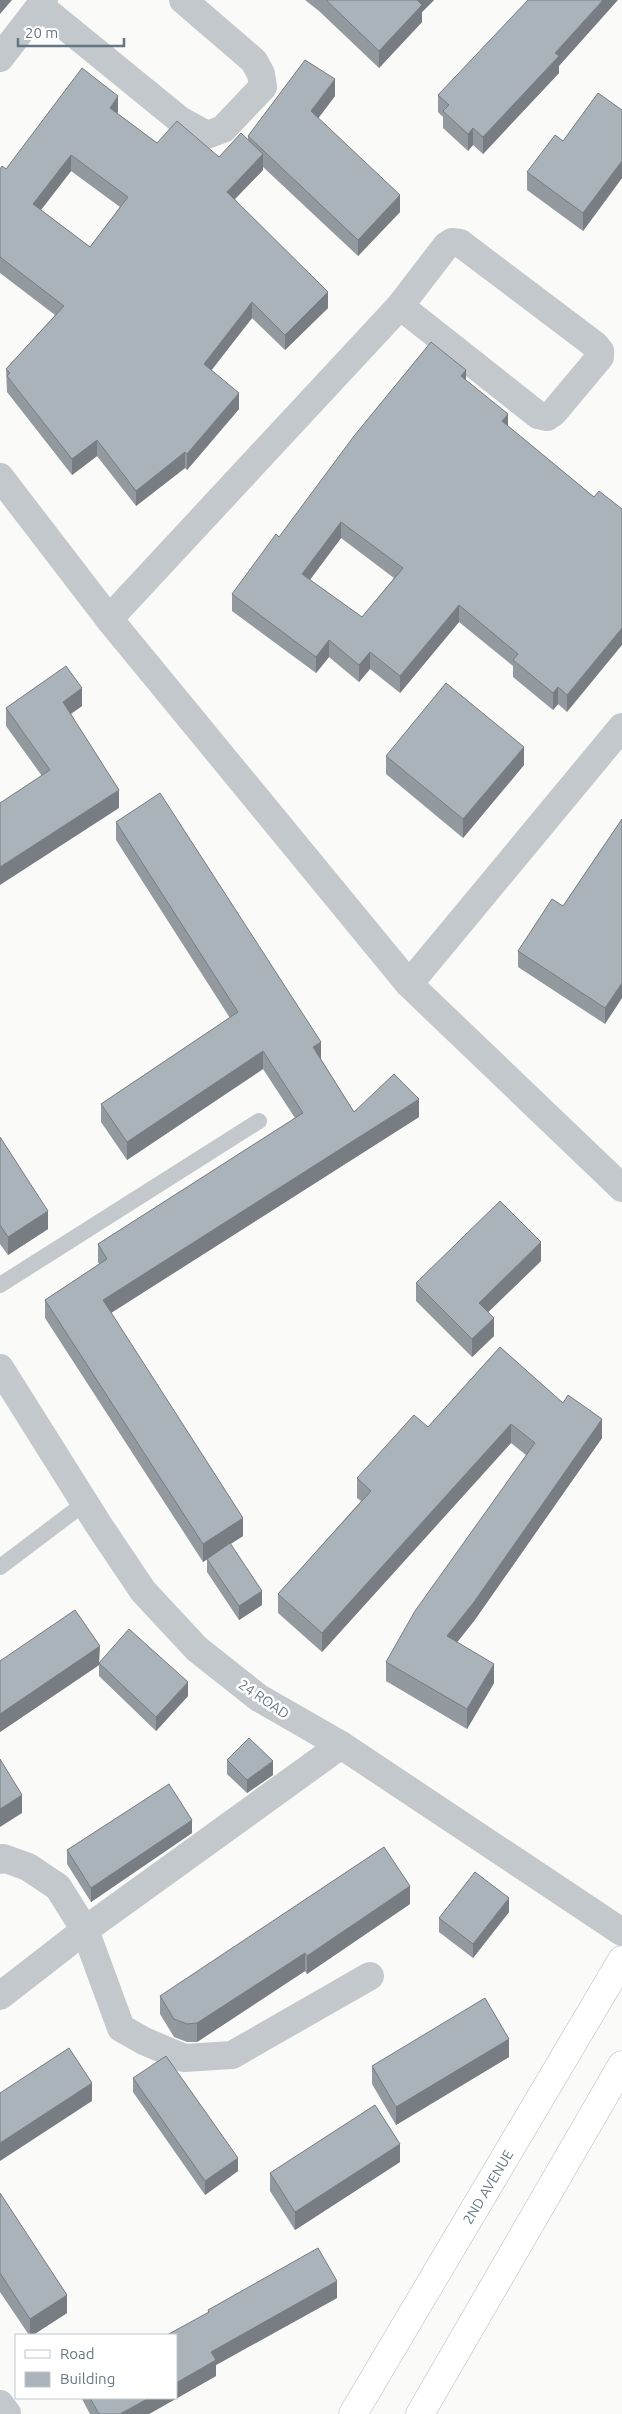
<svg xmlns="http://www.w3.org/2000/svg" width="622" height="2414" font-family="Ubuntu,sans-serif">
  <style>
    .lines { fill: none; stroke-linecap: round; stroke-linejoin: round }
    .secondary-casing { stroke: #b3babf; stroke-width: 29 }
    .lane { stroke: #c3c8cc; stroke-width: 16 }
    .street { stroke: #c3c8cc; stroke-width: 28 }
    .secondary { stroke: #fff; stroke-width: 28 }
    .wall { fill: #929a9f; fill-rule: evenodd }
    .shaded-wall { fill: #777d82 }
    .building { fill: #aab3b9; stroke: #777d82; fill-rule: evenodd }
    .labels { text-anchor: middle; stroke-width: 5; stroke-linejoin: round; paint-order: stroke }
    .street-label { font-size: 14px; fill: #657683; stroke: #fff }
  </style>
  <rect width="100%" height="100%" fill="#fafaf8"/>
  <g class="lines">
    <defs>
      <g id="secondary">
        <polyline points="353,2414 622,1960"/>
        <polyline points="420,2414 622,2065"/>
      </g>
    </defs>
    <!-- secondary casing -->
    <use href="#secondary" class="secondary-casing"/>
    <!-- lane -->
    <g class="lane">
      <polyline points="0,1285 259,1121"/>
      <polyline points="0,1567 85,1503"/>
    </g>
    <!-- street -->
    <g class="street">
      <polyline points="44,0 40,6 180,120 207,135 223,129 263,87 261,74 254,61 183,0"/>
      <polyline points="0,58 40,6"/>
      <polygon points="452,242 460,243 595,345 600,351 600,357 554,412 547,417 538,415 400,306 446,246"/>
      <polyline points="0,477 109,619 409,984 622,1188"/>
      <polyline points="109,619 400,306"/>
      <polyline points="409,984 622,727"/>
      <polyline points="0,1368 98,1524 143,1591 197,1649 259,1698 341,1745 622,1932"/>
      <polyline points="0,1860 3,1858 28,1867 58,1887 85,1930 121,2028 144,2041 184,2058 232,2055 370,1976"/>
      <polyline points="0,1996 85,1930 341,1745"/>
      <polyline points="0,2404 7,2413"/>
    </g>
    <!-- secondary -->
    <use href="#secondary" class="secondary"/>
  </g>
  <!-- wall -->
  <g class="wall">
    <polygon points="305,0 434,0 422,12 422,22 379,68 319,11"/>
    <polygon points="559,66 559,73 483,154 473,145 468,151 443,128 443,117 438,112 438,95"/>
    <path d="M335,96L318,118L400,212L358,256L263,167V170L235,199L328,308L285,350L252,318L211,370L239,409L187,470L185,468L136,506L97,456L72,475L7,392L6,369L55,315L0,273V169H6L118,112L117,113L157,143L219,157L248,139V136ZM71,171L120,207L90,247L41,210Z"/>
    <polygon points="622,110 622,178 583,231 527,190 527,172 563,141"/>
    <path d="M466,380L508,426L594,497L567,712L558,704L553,710L513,677V666L459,622L400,693L370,669L359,682L329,657L316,673L232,611V594L279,537ZM341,538L394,578L362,617L310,580Z"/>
    <polygon points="82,706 71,714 119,808 42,776 6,726 6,708"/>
    <polygon points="386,756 524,765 463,838 386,774"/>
    <polygon points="622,819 605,1024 518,967 518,951 563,906"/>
    <polygon points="116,822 321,1059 354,1112 419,1117 111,1313 243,1536 230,1544 262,1605 239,1620 207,1572 207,1559 203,1562 45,1318 45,1300 99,1264 98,1262 98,1244 295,1118 263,1069 127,1160 101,1122 101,1104 230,1018 116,840"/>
    <polygon points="0,1137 48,1229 8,1255 0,1244"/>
    <polygon points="541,1261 488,1312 494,1336 472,1357 416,1301 416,1283"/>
    <polygon points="500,1347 602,1438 474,1621 457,1642 494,1683 467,1729 386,1681 386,1662 526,1455 511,1443 322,1652 278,1613 278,1594 361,1501 357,1498 357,1478 428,1427"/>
    <polygon points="0,1661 100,1662 188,1696 156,1731 99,1676 99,1665 0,1732"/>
    <polygon points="227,1760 273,1775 247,1793 227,1774"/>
    <polygon points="192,1833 91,1902 67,1864 67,1850"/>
    <polygon points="410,1904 307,1974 305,1971 197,2042 187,2042 174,2037 160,2014 160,1996"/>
    <polygon points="509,1912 473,1958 439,1932 439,1918"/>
    <polygon points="509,2057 396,2125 372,2084 372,2066"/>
    <polygon points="133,2078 238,2171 205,2195 133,2092"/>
    <polygon points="400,2162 295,2230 270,2191 270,2173"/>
    <polygon points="0,2193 67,2313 33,2335 29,2335 0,2292"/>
    <polygon points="337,2298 216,2365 216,2376 149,2414 90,2414 82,2399 82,2398 176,2398 208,2312 208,2310"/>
  </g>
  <!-- shaded-wall -->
  <g class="shaded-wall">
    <polygon points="0,0 12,0 0,14"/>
    <polygon points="417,0 434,0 422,12 422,22 379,68 379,51"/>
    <polygon points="603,0 618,0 559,66 559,73 483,154 483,137 555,53"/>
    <polygon points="335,79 335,96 311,128 311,111"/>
    <polygon points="118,96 118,112 110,124 110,108"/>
    <polygon points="473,128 473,145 468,151 468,134"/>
    <polygon points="263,154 263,170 227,207 227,192"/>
    <polygon points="71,155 71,171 33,220 33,204"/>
    <polygon points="622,161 622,178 583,231 583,213"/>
    <polygon points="400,195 400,212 358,256 358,240"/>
    <polygon points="328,292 328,308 285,350 285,335"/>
    <polygon points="252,302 252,318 204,380 204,364"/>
    <polygon points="466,370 466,387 461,376"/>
    <polygon points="239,393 239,409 187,470 187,454"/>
    <polygon points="508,414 508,430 502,421"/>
    <polygon points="97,440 97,456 72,475 72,459"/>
    <polygon points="185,452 185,468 136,506 136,491"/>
    <polygon points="341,522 341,538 302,590 302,574"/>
    <polygon points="459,605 459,622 400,693 400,676"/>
    <polygon points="622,628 622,645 567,712 567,695"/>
    <polygon points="329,640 329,657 316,673 316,657"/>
    <polygon points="370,652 370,669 359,682 359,665"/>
    <polygon points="558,687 558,704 553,710 553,693"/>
    <polygon points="82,688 82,706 63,719 63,702"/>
    <polygon points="524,747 524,765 463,838 463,819"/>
    <polygon points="119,790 119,808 0,885 0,867"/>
    <polygon points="622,983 622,998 605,1024 605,1008"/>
    <polygon points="321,1042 321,1061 313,1047"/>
    <polygon points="263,1051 263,1069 127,1160 127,1142"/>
    <polygon points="419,1099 419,1117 103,1318 103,1300"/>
    <polygon points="48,1211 48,1229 8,1255 8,1237"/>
    <polygon points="541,1242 541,1261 479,1321 479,1303"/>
    <polygon points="494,1318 494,1336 472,1357 472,1339"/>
    <polygon points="602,1419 602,1438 474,1621 447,1655 447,1636"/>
    <polygon points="511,1424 511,1443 322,1652 322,1633"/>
    <polygon points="243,1518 243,1536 203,1562 203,1544"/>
    <polygon points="262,1591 262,1605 239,1620 239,1606"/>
    <polygon points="100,1646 99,1665 0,1732 0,1714"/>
    <polygon points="494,1664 494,1683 467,1729 467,1709"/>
    <polygon points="188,1682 188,1696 156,1731 156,1717"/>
    <polygon points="273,1761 273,1775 247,1793 247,1780"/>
    <polygon points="22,1795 22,1813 0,1827 0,1809"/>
    <polygon points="192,1820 192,1833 91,1902 91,1888"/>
    <polygon points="410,1886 410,1904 307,1974 307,1956"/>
    <polygon points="509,1898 509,1912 473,1958 473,1944"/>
    <polygon points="305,1953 305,1971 197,2042 197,2023"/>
    <polygon points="509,2039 509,2057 396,2125 396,2107"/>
    <polygon points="92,2083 92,2101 0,2161 0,2143"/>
    <polygon points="400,2144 400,2162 295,2230 295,2212"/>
    <polygon points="238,2158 238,2171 205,2195 205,2181"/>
    <polygon points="337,2281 337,2298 216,2365 216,2376 149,2414 120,2414 149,2398 176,2398 176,2383 211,2352"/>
    <polygon points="67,2295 67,2313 33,2335 30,2335 30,2319"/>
  </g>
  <!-- building -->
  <g class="building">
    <polygon points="326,0 417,0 422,5 379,51"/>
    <polygon points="528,0 603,0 555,53 559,56 483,137 473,128 468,134 443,111 449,105 438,95"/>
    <polygon points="305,60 335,79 311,111 400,195 358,240 248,136"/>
    <path d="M82,68L118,96L110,108L157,143L177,121L219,157L241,133L263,154L227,192L328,292L285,335L252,302L204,364L239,393L187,454L185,452L136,491L97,440L72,459L7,376L10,373L6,369L64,306L0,257V169L2,166L6,169ZM71,155L128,197L90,247L33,204Z"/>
    <polygon points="598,93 622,110 622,161 583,213 527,172 555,135 563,141"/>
    <path d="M431,342L466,370L461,376L508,414L502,421L594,497L599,491L622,509V628L567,695L558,687L553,693L513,660L518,654L459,605L400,676L370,652L359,665L329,640L316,657L232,594L276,534L279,537L354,436ZM341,522L403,568L362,617L302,574Z"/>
    <polygon points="66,666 82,688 63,702 119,790 0,867 0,803 50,770 6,708"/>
    <polygon points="446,683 524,747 463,819 386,756"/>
    <polygon points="160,793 321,1042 313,1047 354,1112 394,1074 419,1099 103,1300 243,1518 203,1544 45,1300 107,1259 98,1244 303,1113 263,1051 127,1142 101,1104 238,1012 116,822"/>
    <polygon points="622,819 622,983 605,1008 518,951 552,899 563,906"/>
    <polygon points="0,1137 48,1211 8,1237 0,1225"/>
    <polygon points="500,1201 541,1242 479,1303 494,1318 472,1339 416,1283"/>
    <polygon points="500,1347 563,1403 568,1395 602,1419 474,1602 447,1636 494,1664 467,1709 386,1662 415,1611 535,1443 511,1424 322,1633 278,1594 371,1491 357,1478 414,1415 428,1427"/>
    <polygon points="230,1543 262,1591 239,1606 207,1559"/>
    <polygon points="75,1610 100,1646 0,1714 0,1661"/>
    <polygon points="129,1629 188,1682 156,1717 99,1663"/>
    <polygon points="249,1738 273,1761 247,1780 227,1760"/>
    <polygon points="0,1759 22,1795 0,1809"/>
    <polygon points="169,1784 192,1820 91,1888 67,1850"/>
    <polygon points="384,1847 410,1886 307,1956 305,1953 197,2023 187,2024 174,2019 160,1996"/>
    <polygon points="475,1872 509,1898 473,1944 439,1918"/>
    <polygon points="485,1998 509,2039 396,2107 372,2066"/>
    <polygon points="69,2048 92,2083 0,2143 0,2093"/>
    <polygon points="166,2056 238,2158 205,2181 133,2078"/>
    <polygon points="375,2105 400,2144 295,2212 270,2173"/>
    <polygon points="0,2193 67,2295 30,2319 0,2273"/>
    <polygon points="318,2248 337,2281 211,2352 216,2360 176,2383 176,2335 167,2335 209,2312 208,2310"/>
    <polygon points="90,2398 149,2398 120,2414 99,2414"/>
  </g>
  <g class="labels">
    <!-- street labels -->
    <g class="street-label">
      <text transform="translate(264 1699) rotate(34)" y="5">24 ROAD</text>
      <text transform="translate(488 2187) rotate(-59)" y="5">2ND AVENUE</text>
    </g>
  </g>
  <!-- legend -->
  <rect x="15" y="2334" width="162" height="65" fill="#ffffff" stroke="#c1c8cd"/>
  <rect x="25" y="2350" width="25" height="8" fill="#ffffff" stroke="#c1c8cd"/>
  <text x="60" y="2359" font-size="15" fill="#657683">Road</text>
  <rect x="25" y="2372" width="25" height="15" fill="#aab3b9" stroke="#c1c8cd"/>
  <text x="60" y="2384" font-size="15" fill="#657683">Building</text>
  <!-- scale -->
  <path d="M18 38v8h106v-8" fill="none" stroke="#657683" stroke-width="2.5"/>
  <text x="25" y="38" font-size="15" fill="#657683" stroke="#ffffff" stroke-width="4" paint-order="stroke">20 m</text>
</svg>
